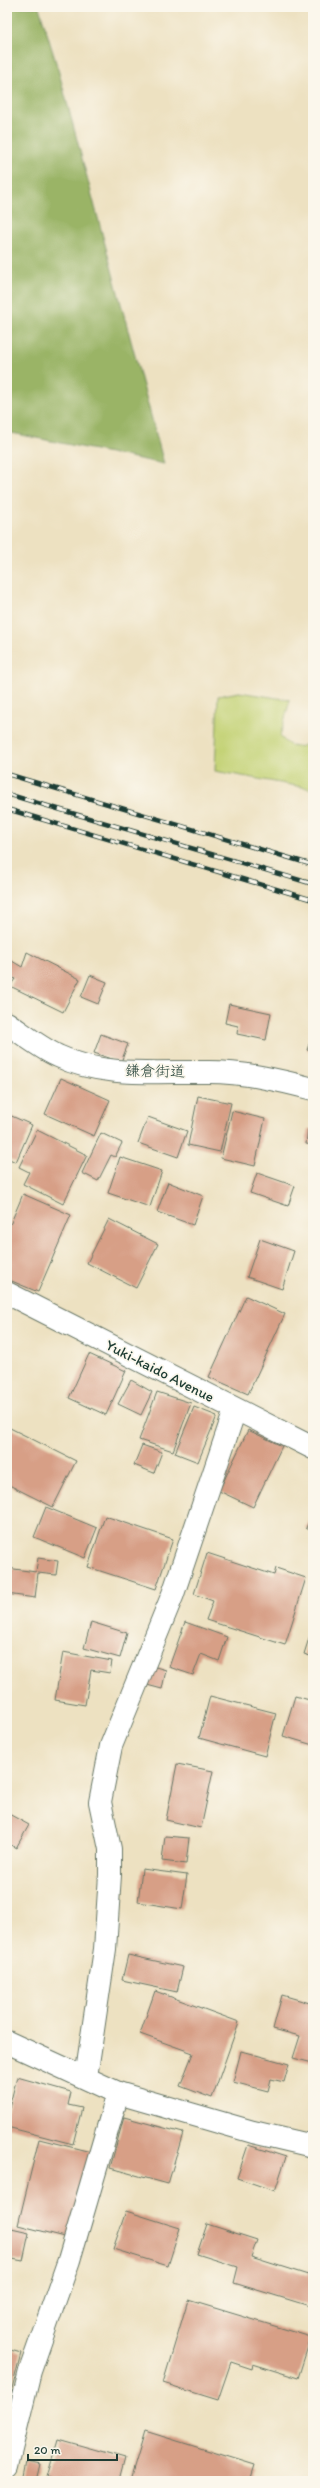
<svg xmlns="http://www.w3.org/2000/svg" width="320" height="2488" font-family="Itim,'Klee One',sans-serif">
  <style>
    .green { fill: #c3d274; stroke: #718854 }
    .forest { fill: #9ab466; stroke: #5c784d }
    .building { fill: #d79f86 }
    .lines { fill: none; stroke-linecap: round; stroke-linejoin: round }
    .minor-casing { stroke: #677665; stroke-width: 24 }
    .tertiary-casing { stroke: #677665; stroke-width: 24 }
    .minor { stroke: #fff; stroke-width: 22 }
    .tertiary { stroke: #fff; stroke-width: 22 }
    .rail-casing { stroke: #1f3d34; stroke-width: 4.5 }
    .rail { stroke: #fbf7ec; stroke-width: 3; stroke-dasharray: 9; stroke-linecap: butt }
    .labels { text-anchor: middle; stroke-width: 3.5; stroke-linejoin: round; paint-order: stroke }
    .street-label { font-size: 15px; fill: #1f3d34; stroke: #fbf7ec }
  </style>
  <rect width="100%" height="100%" fill="#fbf7ec"/>
  <filter id="ink" filterUnits="userSpaceOnUse"><feTurbulence type="fractalNoise" baseFrequency=".025" numOctaves="2"/><feDisplacementMap in="SourceGraphic" scale="8" xChannelSelector="R" yChannelSelector="G"/><feConvolveMatrix kernelMatrix="1 2 1 2 8 2 1 2 1" color-interpolation-filters="sRGB"/></filter>
  <filter id="wash" filterUnits="userSpaceOnUse"><feTurbulence type="fractalNoise" baseFrequency=".012" numOctaves="4" result="noise"/><feDisplacementMap in="SourceGraphic" scale="16" xChannelSelector="R" yChannelSelector="G"/><feGaussianBlur stdDeviation="0.9" result="paint"/><feColorMatrix in="noise" values="0 0 0 0 0 0 0 0 0 0 0 0 0 0 0 0 0 1.4 0 .05"/><feComposite in="paint" operator="in"/></filter>
  <g filter="url(#wash)">
    <rect width="100%" height="100%" fill="#ede1c1"/>
    <!-- green -->
    <path class="green" d="M239,692L290,700L280,736C290,748 297,750 311,742L313,729V789L215,771L218,696Z"/>
    <!-- forest -->
    <polygon class="forest" points="7,7 39,7 58,69 164,464 7,432"/>
    <g id="blocks">
      <!-- building -->
      <g class="building">
        <polygon points="27,952 80,979 63,1012 10,986 15,979 7,974 7,958 22,967"/>
        <polygon points="90,975 107,982 98,1004 81,997"/>
        <polygon points="229,1004 271,1013 266,1040 237,1034 238,1026 225,1023"/>
        <polygon points="313,1033 313,1052 307,1050"/>
        <polygon points="101,1034 128,1044 121,1062 94,1053"/>
        <polygon points="61,1078 110,1100 94,1136 45,1114"/>
        <polygon points="198,1096 231,1103 220,1152 188,1145"/>
        <polygon points="232,1111 265,1119 255,1166 221,1158"/>
        <polygon points="7,1114 32,1125 16,1162 7,1158"/>
        <polygon points="148,1117 187,1131 178,1157 138,1143"/>
        <polygon points="308,1129 313,1129 313,1145 306,1144"/>
        <polygon points="37,1130 87,1155 63,1204 23,1184 29,1172 19,1167"/>
        <polygon points="101,1133 122,1143 115,1157 111,1155 98,1181 82,1173"/>
        <polygon points="120,1157 162,1171 150,1207 108,1193"/>
        <polygon points="257,1173 295,1186 288,1206 250,1193"/>
        <polygon points="168,1182 203,1196 193,1225 157,1212"/>
        <polygon points="23,1194 71,1215 38,1292 7,1279 7,1232"/>
        <polygon points="109,1219 158,1244 136,1288 87,1263"/>
        <polygon points="260,1239 294,1251 282,1289 247,1277"/>
        <polygon points="246,1296 285,1314 248,1394 209,1377"/>
        <polygon points="89,1354 126,1371 106,1415 69,1398"/>
        <polygon points="131,1380 152,1392 141,1415 118,1404"/>
        <polygon points="157,1392 191,1403 173,1451 139,1440"/>
        <polygon points="194,1407 217,1416 198,1462 175,1453"/>
        <polygon points="8,1427 76,1461 53,1507 7,1484"/>
        <polygon points="248,1430 282,1446 253,1507 219,1491"/>
        <polygon points="142,1445 162,1452 154,1473 134,1465"/>
        <polygon points="46,1507 97,1528 85,1558 34,1537"/>
        <polygon points="313,1513 313,1532 306,1528"/>
        <polygon points="105,1516 173,1539 156,1589 88,1567"/>
        <polygon points="207,1553 274,1575 276,1568 306,1578 285,1645 206,1620 213,1601 194,1594"/>
        <polygon points="38,1558 58,1561 56,1575 38,1573 35,1598 7,1594 7,1568 36,1572"/>
        <polygon points="91,1622 127,1633 120,1658 84,1648"/>
        <polygon points="185,1622 227,1637 219,1661 201,1654 193,1675 169,1667"/>
        <polygon points="310,1635 313,1636 313,1657 304,1654"/>
        <polygon points="63,1652 112,1661 110,1673 91,1670 85,1705 55,1700"/>
        <polygon points="152,1666 166,1670 162,1689 147,1685"/>
        <polygon points="210,1696 276,1713 265,1756 199,1738"/>
        <polygon points="295,1696 313,1701 313,1745 283,1736"/>
        <polygon points="177,1764 213,1771 201,1828 166,1820"/>
        <polygon points="7,1813 29,1825 16,1848 7,1843"/>
        <polygon points="165,1836 189,1838 186,1864 162,1861"/>
        <polygon points="142,1869 187,1875 182,1909 138,1902"/>
        <polygon points="128,1955 183,1967 177,1992 122,1980"/>
        <polygon points="155,1991 239,2022 212,2098 180,2086 193,2053 140,2034"/>
        <polygon points="282,1995 313,2004 310,2022 313,2023 313,2063 293,2058 300,2036 273,2029"/>
        <polygon points="241,2051 289,2064 284,2082 271,2079 268,2091 233,2082"/>
        <polygon points="17,2077 71,2092 68,2105 82,2108 73,2144 7,2127 7,2116"/>
        <polygon points="124,2117 183,2133 168,2184 110,2168"/>
        <polygon points="39,2139 91,2152 69,2238 18,2225"/>
        <polygon points="248,2145 286,2157 275,2191 237,2178"/>
        <polygon points="126,2211 180,2228 168,2266 113,2249"/>
        <polygon points="207,2224 257,2240 251,2257 308,2275 313,2262 313,2307 234,2283 238,2267 197,2254"/>
        <polygon points="7,2228 29,2233 23,2261 7,2258"/>
        <polygon points="188,2300 311,2337 298,2378 253,2364 252,2369 231,2362 218,2400 163,2383"/>
        <polygon points="7,2349 21,2353 10,2396 7,2395"/>
        <polygon points="145,2431 255,2465 250,2481 130,2481"/>
        <polygon points="58,2439 125,2458 119,2481 59,2481 47,2477"/>
        <polygon points="27,2461 41,2464 37,2481 23,2481"/>
      </g>
    </g>
  </g>
  <g filter="url(#ink)">
    <use href="#blocks" fill-opacity="0" stroke="#677665" stroke-width="1"/>
    <g class="lines">
      <defs>
        <g id="minor">
          <path d="M7,1023C23,1034 40,1048 58,1056C104,1078 158,1071 208,1072C244,1072 279,1080 313,1089"/>
          <polyline points="7,1293 313,1448"/>
          <polyline points="86,2077 105,1949 110,1875 110,1849 100,1802 111,1746 173,1594 235,1410"/>
          <polyline points="7,2466 30,2371 69,2260 118,2093"/>
        </g>
        <polyline id="tertiary" points="7,2042 118,2093 253,2132 313,2146"/>
      </defs>
      <!-- minor casing -->
      <use href="#minor" class="minor-casing"/>
      <!-- tertiary casing -->
      <use href="#tertiary" class="tertiary-casing"/>
      <!-- minor -->
      <use href="#minor" class="minor"/>
      <!-- tertiary -->
      <use href="#tertiary" class="tertiary"/>
      <defs>
        <g id="rail">
          <polyline points="7,774 313,865"/>
          <polyline points="7,794 313,884"/>
          <polyline points="7,809 313,900"/>
        </g>
      </defs>
      <!-- rail casing -->
      <use href="#rail" class="rail-casing"/>
      <!-- rail -->
      <use href="#rail" class="rail"/>
    </g>
  </g>
  <g class="labels">
    <!-- street labels -->
    <g class="street-label">
      <text transform="translate(155 1071) rotate(1)" y="5">鎌倉街道</text>
      <text transform="translate(160 1371) rotate(27)" y="5">Yuki-kaido Avenue</text>
    </g>
  </g>
  <!-- margin -->
  <rect width="320" height="2488" fill="none" stroke="#fbf7ec" stroke-width="24"/>
  <!-- scale -->
  <path d="M28 2454v6h89v-6" fill="none" stroke="#1f3d34" stroke-width="2"/>
  <text x="34" y="2454" font-size="12" fill="#1f3d34" stroke="#fbf7ec" stroke-width="3" paint-order="stroke">20 m</text>
</svg>
